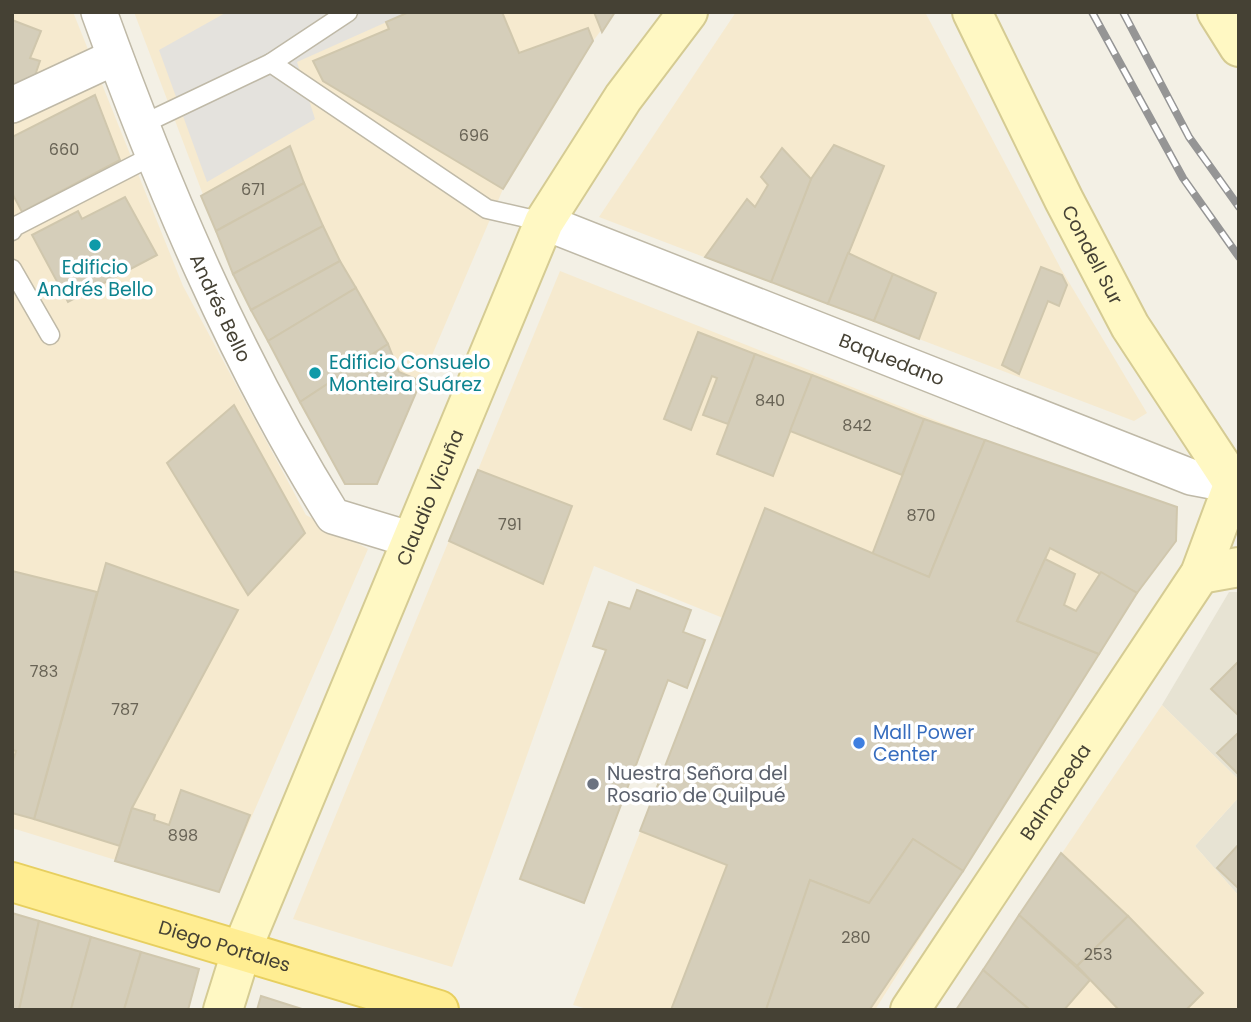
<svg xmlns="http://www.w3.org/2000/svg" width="1251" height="1022" font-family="Poppins,sans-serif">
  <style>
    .residential { fill: #e7e3d3 }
    .commercial { fill: #f6eacf }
    .parking { fill: #e4e2dd }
    .building { fill: #d5ceba; stroke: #d0c7ad; stroke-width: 2 }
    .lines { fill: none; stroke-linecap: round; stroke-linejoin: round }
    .lane-casing { stroke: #bfb9a7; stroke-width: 21 }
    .street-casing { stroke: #bfb9a7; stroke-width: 38 }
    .secondary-casing { stroke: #d5cb93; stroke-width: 42 }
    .primary-casing { stroke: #e7cf5f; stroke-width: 42 }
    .lane { stroke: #fff; stroke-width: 18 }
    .street { stroke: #fff; stroke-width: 35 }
    .secondary { stroke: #fff8c3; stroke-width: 38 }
    .primary { stroke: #ffed92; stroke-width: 38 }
    .rail-casing { stroke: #959595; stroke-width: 8 }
    .rail { stroke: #fff; stroke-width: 5; stroke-dasharray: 16; stroke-linecap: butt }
    .culture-dot { fill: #0f9aa8; stroke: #fff; stroke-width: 2.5 }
    .shop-dot { fill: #3f7fe0; stroke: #fff; stroke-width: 2.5 }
    .worship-dot { fill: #6b7280; stroke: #fff; stroke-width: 2.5 }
    .labels { text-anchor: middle; stroke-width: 7; stroke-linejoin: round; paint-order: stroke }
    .number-label { font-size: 16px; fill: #696456 }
    .street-label { font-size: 19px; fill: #454134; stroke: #fff }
    .culture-label { font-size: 19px; fill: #0d838f; stroke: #fff }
    .shop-label { font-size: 19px; fill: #366cbe; stroke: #fff; text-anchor: start }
    .worship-label { font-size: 19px; fill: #5b616d; stroke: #fff; text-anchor: start }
  </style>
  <rect width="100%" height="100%" fill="#f3f0e5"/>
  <!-- residential -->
  <g class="residential">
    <polygon points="1229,592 1239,592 1239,780 1162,705"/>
    <polygon points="1239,797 1239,896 1195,846"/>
  </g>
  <!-- commercial -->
  <g class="commercial">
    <polygon points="12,12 73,12 183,286 306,515 368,549 219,892 12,828"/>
    <polygon points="134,12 615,12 593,41 503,189 377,484 345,484 233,274"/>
    <polygon points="736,12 925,12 1061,269 1147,413 1134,421 599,217"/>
    <polygon points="560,271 985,440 1177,507 1176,541 1137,593 875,1010 591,1010 573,1005 723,618 594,566 452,967 293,919"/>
    <polygon points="1162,705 1239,780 1239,797 1195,846 1239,896 1239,1010 956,1010"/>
  </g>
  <!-- parking -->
  <polygon class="parking" points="227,12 409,12 297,62 315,119 207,182 159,50"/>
  <!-- building -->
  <g class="building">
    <polygon points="409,12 502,12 519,53 588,28 593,41 503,189 323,81 313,61 389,29 386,22"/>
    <polygon points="594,12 615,12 602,32"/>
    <polygon points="12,20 41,31 30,58 40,61 29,93 12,93"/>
    <polygon points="95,95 120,160 22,212 12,193 12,137"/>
    <polygon points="834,145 884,166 828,304 771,282 811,179"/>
    <polygon points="290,146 304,183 216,231 201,196"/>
    <polygon points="782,148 811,179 771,282 705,257 747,199 755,207 768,185 761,177"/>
    <polygon points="304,183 323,226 233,274 216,231"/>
    <polygon points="125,197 157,255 68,302 32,235 78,211 82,219"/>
    <polygon points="323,226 340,261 251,310 233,274"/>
    <polygon points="848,253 893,274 874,321 828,304"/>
    <polygon points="340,261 356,288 268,341 251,310"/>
    <polygon points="1041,267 1062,275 1067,285 1059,306 1048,301 1019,374 1002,365"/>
    <polygon points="893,274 936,293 919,339 874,321"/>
    <polygon points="356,288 388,344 300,402 268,341"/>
    <polygon points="698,332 755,354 728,424 703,415 717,378 712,376 691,430 664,419"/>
    <polygon points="388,344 399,372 421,381 377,484 345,484 300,402"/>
    <polygon points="755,354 812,375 773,476 717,454"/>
    <polygon points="812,375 924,419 902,475 790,431"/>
    <polygon points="234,405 305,533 248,595 167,463"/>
    <polygon points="924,419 985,440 929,577 872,555"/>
    <polygon points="985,440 1177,507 1176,541 1137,593 1050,548 1017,621 1099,654 963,871 913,839 869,903 810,880 766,1010 671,1010 727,865 640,831 765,508 929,577"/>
    <polygon points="478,470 572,506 543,584 449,541"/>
    <polygon points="1045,559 1075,574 1064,605 1076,611 1101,572 1137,593 1099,654 1017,621"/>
    <polygon points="106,563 238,610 132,808 120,846 34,819"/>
    <polygon points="12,571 97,592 34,819 12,813 12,764 16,751 12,750"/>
    <polygon points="637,590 691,610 683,632 705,640 687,688 668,680 584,903 520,879 606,650 593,646 609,602 630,609"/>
    <polygon points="1239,661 1239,716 1211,689"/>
    <polygon points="1239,732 1239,775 1217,753"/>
    <polygon points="181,790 250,815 219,892 115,861 132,808 155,815 154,820 169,825"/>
    <polygon points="913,839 963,871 870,1009 766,1010 810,880 869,903"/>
    <polygon points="1239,844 1239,889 1217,868"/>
    <polygon points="1061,853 1128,916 1077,966 1019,915"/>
    <polygon points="12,913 39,921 19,1010 12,1010"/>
    <polygon points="1019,915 1090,980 1064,1010 1030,1010 983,970"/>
    <polygon points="1128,916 1203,993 1186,1010 1119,1010 1077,966"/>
    <polygon points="39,921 91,937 71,1010 19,1010"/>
    <polygon points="91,937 141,952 124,1010 71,1009"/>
    <polygon points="141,952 199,969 188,1010 124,1010"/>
    <polygon points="983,970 1030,1010 956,1010"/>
    <polygon points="261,996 305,1010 257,1010"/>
  </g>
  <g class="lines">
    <defs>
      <g id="lane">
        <polyline points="271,63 348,12"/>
        <polyline points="143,124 271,63 487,209 544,222"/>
        <polyline points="12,231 14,227 154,155"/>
        <polyline points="12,269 50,335"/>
      </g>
      <g id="street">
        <path id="s1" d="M99,12C162,186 235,359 333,516L412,540"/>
        <polyline points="12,105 115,57"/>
        <path id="s2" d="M544,222L1191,477L1233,485"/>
      </g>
      <g id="secondary">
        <path id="s3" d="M972,12L1064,200L1130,326L1239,492"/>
        <polyline points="1217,12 1239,47"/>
        <polyline points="1200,574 1239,567"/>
        <path id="s4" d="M223,1010L242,949L544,222L623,98L688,12"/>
        <path id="s5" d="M910,1010L1200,574L1233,485"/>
      </g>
      <g id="primary">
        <path id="s6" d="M12,882L439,1010"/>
      </g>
    </defs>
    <!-- lane casing -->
    <use href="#lane" class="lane-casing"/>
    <!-- street casing -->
    <use href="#street" class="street-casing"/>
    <!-- secondary casing -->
    <use href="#secondary" class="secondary-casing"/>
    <!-- primary casing -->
    <use href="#primary" class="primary-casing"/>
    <!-- lane -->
    <use href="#lane" class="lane"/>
    <!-- street -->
    <use href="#street" class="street"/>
    <!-- secondary -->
    <use href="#secondary" class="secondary"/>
    <!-- primary -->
    <use href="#primary" class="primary"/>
    <defs>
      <g id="rail">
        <polyline points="1092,12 1183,178 1239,257"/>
        <polyline points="1123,12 1189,137 1239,207"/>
      </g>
    </defs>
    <!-- rail casing -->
    <use href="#rail" class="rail-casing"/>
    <!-- rail -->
    <use href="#rail" class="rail"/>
  </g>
  <!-- markers -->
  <g class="culture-dot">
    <circle cx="95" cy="245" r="7"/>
    <circle cx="315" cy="373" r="7"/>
  </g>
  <circle class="shop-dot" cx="859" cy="743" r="7"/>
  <circle class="worship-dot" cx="593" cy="784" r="7"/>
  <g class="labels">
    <!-- number labels -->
    <g class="number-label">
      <text x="474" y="141">696</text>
      <text x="64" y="155">660</text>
      <text x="253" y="195">671</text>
      <text x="770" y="406">840</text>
      <text x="857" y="431">842</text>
      <text x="921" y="521">870</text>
      <text x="510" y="530">791</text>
      <text x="44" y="677">783</text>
      <text x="125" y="715">787</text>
      <text x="183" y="841">898</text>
      <text x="856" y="943">280</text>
      <text x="1098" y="960">253</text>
    </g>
    <!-- street labels -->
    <g class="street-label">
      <text dy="7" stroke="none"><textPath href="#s3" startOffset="271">Condell Sur</textPath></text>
      <text dy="7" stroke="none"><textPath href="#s1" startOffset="320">Andrés Bello</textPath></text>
      <text dy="7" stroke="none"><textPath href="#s2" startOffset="374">Baquedano</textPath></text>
      <text dy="7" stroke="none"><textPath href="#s4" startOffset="553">Claudio Vicuña</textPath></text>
      <text dy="7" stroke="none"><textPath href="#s5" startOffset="262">Balmaceda</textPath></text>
      <text dy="7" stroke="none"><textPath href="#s6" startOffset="222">Diego Portales</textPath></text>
    </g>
    <!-- culture labels -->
    <g class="culture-label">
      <text x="95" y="274">Edificio<tspan x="95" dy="22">Andrés Bello</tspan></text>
      <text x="329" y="369" text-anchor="start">Edificio Consuelo<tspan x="329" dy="22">Monteira Suárez</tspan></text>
    </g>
    <!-- shop labels -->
    <g class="shop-label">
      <text x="873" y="739">Mall Power<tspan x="873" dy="22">Center</tspan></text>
    </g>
    <!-- worship labels -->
    <g class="worship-label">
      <text x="607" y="780">Nuestra Señora del<tspan x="607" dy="22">Rosario de Quilpué</tspan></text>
    </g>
  </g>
  <!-- border -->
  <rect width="1251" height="1022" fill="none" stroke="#454134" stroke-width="28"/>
</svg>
